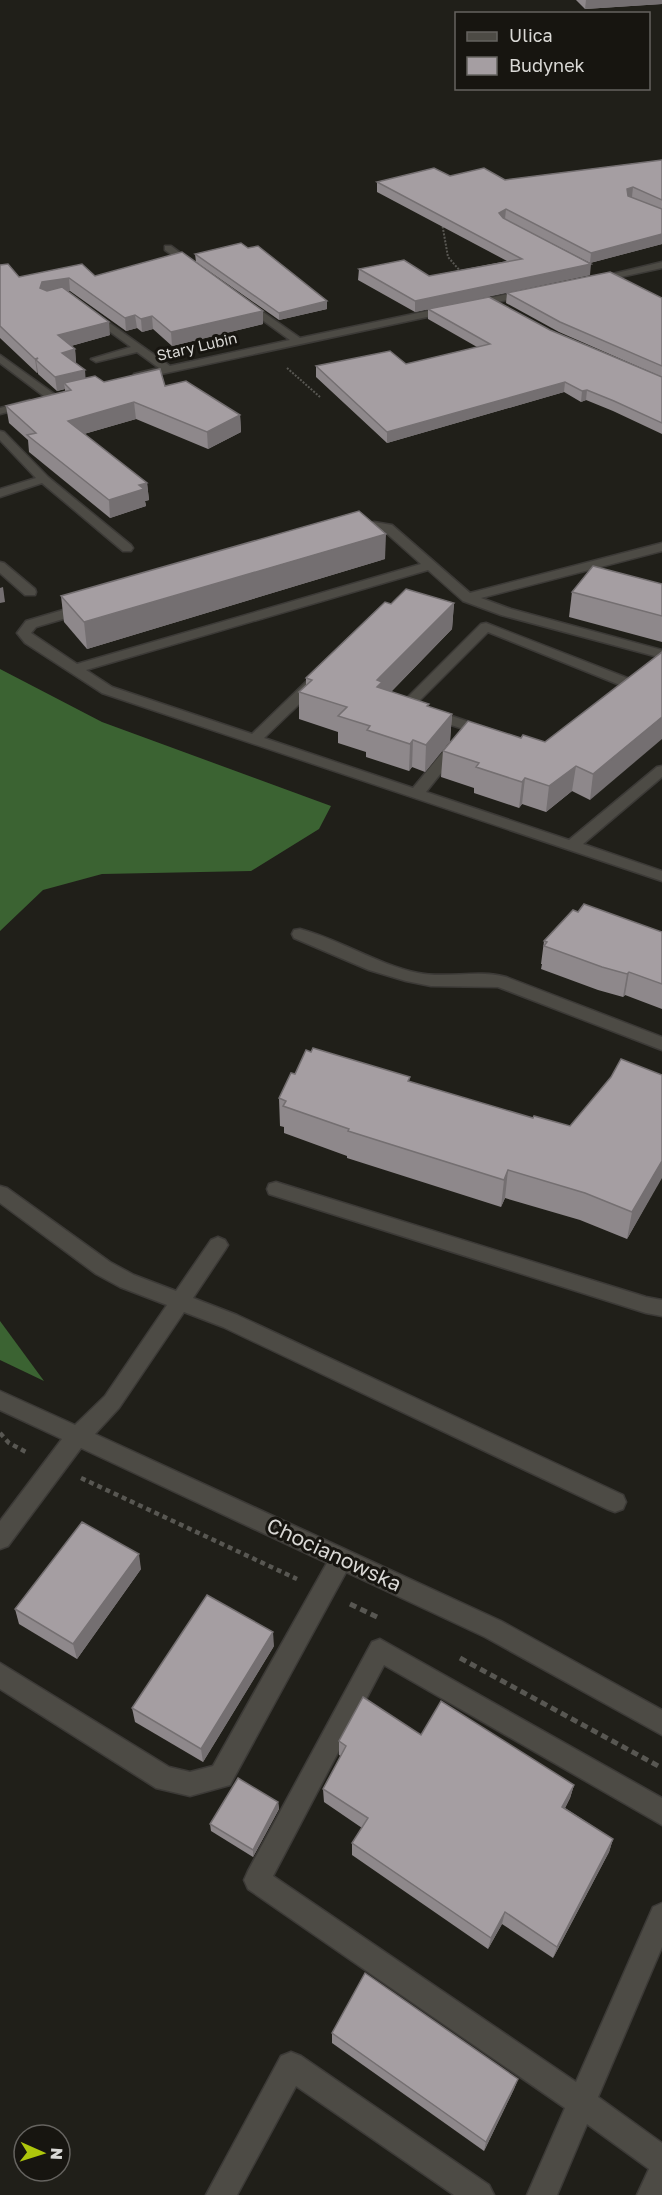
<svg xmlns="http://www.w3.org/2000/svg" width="662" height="2195" font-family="'Golos Text',sans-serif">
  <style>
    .forest { fill: #3b6332 }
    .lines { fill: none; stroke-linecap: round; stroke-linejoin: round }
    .minor-casing { stroke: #3c3a37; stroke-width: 3 }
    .path-far2 { stroke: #585752; stroke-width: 2; stroke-dasharray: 2 1.5; stroke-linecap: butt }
    .path-far1 { stroke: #585752; stroke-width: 4.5; stroke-dasharray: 5 4; stroke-linecap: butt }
    .path { stroke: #585752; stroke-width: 5; stroke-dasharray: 7 4.5; stroke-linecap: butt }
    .minor { fill: #4d4b45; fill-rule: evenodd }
    .wall { fill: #8e888b }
    .shaded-wall { fill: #746f71 }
    .building { fill: #a59ea2; stroke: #746f71; stroke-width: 1.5 }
    .labels { text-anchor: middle; stroke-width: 6; stroke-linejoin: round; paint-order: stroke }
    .far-street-label { font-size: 15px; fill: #d9d8d5; stroke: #171510 }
    .near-street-label { font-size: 21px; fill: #d9d8d5; stroke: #171510 }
  </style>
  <rect width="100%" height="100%" fill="#201f19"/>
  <!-- forest -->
  <g class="forest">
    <polygon points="0,669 102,722 331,806 319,829 251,871 102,874 43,890 0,931"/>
    <polygon points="0,1321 44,1381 0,1360"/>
  </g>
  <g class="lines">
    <defs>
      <g id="minor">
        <polygon points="165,246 171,246 201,268 193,270 165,250"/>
        <polygon points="662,262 662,268 593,283 588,280"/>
        <polygon points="531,289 534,290 534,294 138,379 134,378 134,374 159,368 137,352 96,362 91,359 131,347 87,315 87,311 91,310 170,366 290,340 239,303 238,301 243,298 300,338"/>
        <polygon points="0,355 57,396 57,400 49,400 0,363"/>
        <polygon points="30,400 35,403 34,405 0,414 0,408"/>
        <polygon points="0,431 4,432 48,477 131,545 133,548 131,551 123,551 42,483 0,497 0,489 36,478 0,440"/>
        <polygon points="374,522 392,525 470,593 662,543 662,551 481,598 511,609 662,650 662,658 501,615 463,601 428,570 86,670 112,687 252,734 312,676 322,676 324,679 322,682 264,738 413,788 451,742 461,742 463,745 461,748 426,792 569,840 657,767 662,766 662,777 583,844 662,871 662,881 102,693 25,643 17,633 26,621 80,605 90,605 92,608 90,611 36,627 31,633 77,664 421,564 384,531 374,530 354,535 348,531 350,528"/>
        <polygon points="0,562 4,563 35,589 36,592 35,595 25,595 0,573"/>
        <path d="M486,623L635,681L637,684L548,754L543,755L402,709L400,706L402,703L481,624ZM488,632L620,685L541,746L416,704Z"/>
        <path d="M300,929C341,940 376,964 418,973C447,979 477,969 506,977L662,1037V1050L498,987L431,986L406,981L369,970L294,938L292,934L294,930Z"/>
        <polygon points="276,1182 646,1297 662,1300 662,1316 646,1313 269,1194 267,1189 269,1184"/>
        <polygon points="0,1186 7,1188 110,1262 134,1275 176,1291 211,1240 218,1237 225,1240 228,1245 225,1250 193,1298 237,1315 623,1495 626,1502 623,1509 615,1512 607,1509 223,1327 184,1312 119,1408 95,1434 501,1621 662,1710 662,1735 485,1637 346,1572 230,1785 190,1796 156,1788 0,1689 0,1663 169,1767 190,1772 213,1766 327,1563 81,1448 8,1546 0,1549 0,1521 62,1439 0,1410 0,1391 75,1425 105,1396 167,1305 120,1287 96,1274 0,1203"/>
        <polygon points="380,1639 662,1798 662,1825 384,1665 273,1876 576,2082 653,1907 662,1903 662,1947 598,2097 662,2143 662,2195 637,2195 649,2169 587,2124 557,2195 527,2195 565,2108 248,1889 244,1880 248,1871 372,1642"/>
        <polygon points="291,2052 301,2056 489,2185 494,2195 454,2195 296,2086 237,2195 206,2195 281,2056"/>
      </g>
    </defs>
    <!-- minor casing -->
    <use href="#minor" class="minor-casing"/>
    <!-- path-far2 -->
    <g class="path-far2">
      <polyline points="442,223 448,257 461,272"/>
      <polyline points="287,368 320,397"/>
    </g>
    <!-- path-far1 -->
    <g class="path-far1">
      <polyline points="0,1433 9,1443 28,1453"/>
      <polyline points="81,1478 297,1579"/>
    </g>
    <!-- path -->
    <g class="path">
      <polyline points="350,1604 381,1619"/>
      <polyline points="460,1658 662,1768"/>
    </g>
    <!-- minor -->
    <use href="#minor" class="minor"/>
  </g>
  <!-- wall -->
  <g class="wall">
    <polygon points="576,0 662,0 662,4 585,9"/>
    <polygon points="662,160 662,244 590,263 518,226 590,275 415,312 358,280 359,269 429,276 507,261 377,192 377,182 450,176 505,180"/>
    <polygon points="195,254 327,301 327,309 279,320 196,262"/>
    <polygon points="0,265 19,277 95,276 263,311 263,324 172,346 153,329 142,332 137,328 126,331 70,291 68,291 110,335 71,346 75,349 76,363 85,378 104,382 165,386 240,415 241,432 208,449 136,419 84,434 147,483 149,500 145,501 146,506 110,518 29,452 28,440 9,423 6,406 65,392 65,389 57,391 38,374 38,372 37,373 0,338"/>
    <polygon points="507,293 662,298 662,377 559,332 506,303"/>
    <polygon points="428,309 550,330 662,377 662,434 613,411 586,400 581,402 564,392 387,443 316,377 316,366 406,364 477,347 428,319"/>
    <polygon points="385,559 87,649 64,622 61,596"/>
    <polygon points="662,584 662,642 569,617 572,592"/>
    <polygon points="454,603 452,629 391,692 429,707 452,714 450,741 425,772 412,767 409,771 366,757 366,752 338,743 338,732 299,719 299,692 306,685 306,678 391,604"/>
    <polygon points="662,652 590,800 572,791 546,812 522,804 519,808 474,793 474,788 441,777 443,751 521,738 545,742"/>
    <polygon points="578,912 662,932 662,1009 625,995 623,997 598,990 541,969 542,964 541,964 544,941"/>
    <polygon points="295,1074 410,1077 409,1081 660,1180 627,1239 580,1220 505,1198 501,1207 347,1158 347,1156 284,1133 284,1127 280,1126 279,1098"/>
    <polygon points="141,1569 77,1659 19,1624 15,1609"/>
    <polygon points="274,1646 203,1762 135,1722 132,1708"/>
    <polygon points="421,1735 574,1785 570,1798 565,1808 613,1839 609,1852 553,1958 502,1924 488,1949 352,1855 352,1843 362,1828 324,1802 323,1789 341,1756 339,1755 339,1741"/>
    <polygon points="278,1802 279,1809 253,1857 211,1831 210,1824"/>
    <polygon points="332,2033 518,2079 514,2089 484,2151 332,2043"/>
  </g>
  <!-- shaded-wall -->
  <g class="shaded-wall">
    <polygon points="586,0 662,0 662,4 585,9"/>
    <polygon points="633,187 632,197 626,199 627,189"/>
    <polygon points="506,209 505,219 499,224 499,213"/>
    <polygon points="662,234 662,244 590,263 591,253"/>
    <polygon points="591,264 590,275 415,312 415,301"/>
    <polygon points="69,278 70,291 44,295 40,288 42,282"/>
    <polygon points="327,301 327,309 279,320 279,313"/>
    <polygon points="263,311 263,324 172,346 171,332"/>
    <polygon points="135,315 137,328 126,331 125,318"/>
    <polygon points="152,316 153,329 142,332 141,319"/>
    <polygon points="109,322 110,335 60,349 58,335"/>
    <polygon points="75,349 76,363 62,353"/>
    <polygon points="38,358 36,360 38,372 37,373 35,359"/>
    <polygon points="85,370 86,384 64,383 65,389 57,391 55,377"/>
    <polygon points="565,382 564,392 387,443 387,432"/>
    <polygon points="587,390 586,400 581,402 582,391"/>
    <polygon points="134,402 136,419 70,438 68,421"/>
    <polygon points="240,415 241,432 208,449 207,432"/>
    <polygon points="147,483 149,500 145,501 146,506 110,518 109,500 139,485"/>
    <polygon points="386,534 385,559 87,649 84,622"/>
    <polygon points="3,587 5,602 0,603 0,588"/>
    <polygon points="454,603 452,629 381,702 377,680"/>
    <polygon points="452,714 450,741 425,772 426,745"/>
    <polygon points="662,717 662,739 590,800 593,774"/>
    <polygon points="413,740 412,767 409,771 410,744"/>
    <polygon points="576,766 572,791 546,812 549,786"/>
    <polygon points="525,778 522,804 519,808 522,782"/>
    <polygon points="629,972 625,995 623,997 627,974"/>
    <polygon points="662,1161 662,1178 627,1239 632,1212"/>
    <polygon points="508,1170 505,1198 501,1207 504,1180"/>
    <polygon points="139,1554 141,1569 77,1659 73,1644"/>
    <polygon points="273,1632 274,1646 203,1762 201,1749"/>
    <polygon points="574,1785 570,1798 559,1820 562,1807"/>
    <polygon points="278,1802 279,1809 253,1857 253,1850"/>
    <polygon points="613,1839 609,1852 553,1958 557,1947"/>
    <polygon points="505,1912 502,1924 488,1949 491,1938"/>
    <polygon points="518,2079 514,2089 484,2151 486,2142"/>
  </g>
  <!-- building -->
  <g class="building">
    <polygon points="662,160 662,200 633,187 627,189 628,196 662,209 662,234 591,253 506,209 499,213 503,218 591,264 415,301 359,269 404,260 429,276 522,259 377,182 434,168 450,176 484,168 505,180"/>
    <polygon points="241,243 248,248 258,246 327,301 279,313 195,254"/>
    <polygon points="182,252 263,311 171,332 152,316 141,319 135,315 125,318 69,278 42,282 40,288 47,291 62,287 109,322 58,335 75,349 62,353 85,370 55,377 36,360 38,358 35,359 0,326 0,265 8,264 19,277 82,264 95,276"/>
    <polygon points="610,272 662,298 662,366 560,322 507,293"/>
    <polygon points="489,297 550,330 662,377 662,423 614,401 587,390 582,391 565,382 387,432 316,366 390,351 406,364 490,344 428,309"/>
    <polygon points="160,369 165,386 186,381 240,415 207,432 134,402 68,421 147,483 139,485 144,489 109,500 27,435 36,433 6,406 71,390 64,383 95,376 104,382"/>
    <polygon points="359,511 386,534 84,622 61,596"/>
    <polygon points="593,566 662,584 662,616 572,592"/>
    <polygon points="406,589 454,603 377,680 382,682 377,687 429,704 427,706 452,714 426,745 413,740 410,744 367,730 370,726 338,716 347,707 299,692 312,680 306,678 385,602 391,604"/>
    <polygon points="662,652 662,717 593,774 576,766 549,786 525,778 522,782 476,767 479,763 443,751 468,721 521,738 523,735 545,742"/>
    <polygon points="584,904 662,932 662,984 629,972 627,974 602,967 544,946 547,942 544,941 573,910 578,912"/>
    <polygon points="313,1048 410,1077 408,1081 533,1118 534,1116 570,1126 611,1077 621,1059 662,1075 662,1161 632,1212 585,1193 508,1170 504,1180 348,1131 349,1129 283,1106 286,1101 279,1098 291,1073 295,1074 306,1050 311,1052"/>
    <polygon points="82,1522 139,1554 73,1644 15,1609"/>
    <polygon points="207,1595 273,1632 201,1749 132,1708"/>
    <polygon points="363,1697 421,1735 441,1701 574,1785 562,1807 613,1839 557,1947 505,1912 491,1938 352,1843 368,1818 323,1789 346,1746 339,1741"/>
    <polygon points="238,1778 278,1802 253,1850 210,1824"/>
    <polygon points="365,1973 518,2079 486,2142 332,2033"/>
  </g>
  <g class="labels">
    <!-- far-street labels -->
    <g class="far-street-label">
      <text transform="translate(197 347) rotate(-13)" y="5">Stary Lubin</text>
    </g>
    <!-- near-street labels -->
    <g class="near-street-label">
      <text transform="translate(334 1555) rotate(25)" y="7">Chocianowska</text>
    </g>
  </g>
  <!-- legend -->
  <rect x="455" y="12" width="195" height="78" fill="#171510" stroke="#65635f" stroke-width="1.5"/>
  <rect x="467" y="32" width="30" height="9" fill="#4d4b45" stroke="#65635f" stroke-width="1.5"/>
  <text x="509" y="42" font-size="18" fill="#d9d8d5">Ulica</text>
  <rect x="467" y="57" width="30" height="18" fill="#a59ea2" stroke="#65635f" stroke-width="1.5"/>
  <text x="509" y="72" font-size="18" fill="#d9d8d5">Budynek</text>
  <!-- north arrow -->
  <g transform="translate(42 2153) rotate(93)"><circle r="28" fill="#171510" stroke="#65635f" stroke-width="1.5"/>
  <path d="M0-4.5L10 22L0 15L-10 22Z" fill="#aec60c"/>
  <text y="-9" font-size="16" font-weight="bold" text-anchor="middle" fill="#d9d8d5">N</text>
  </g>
</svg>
